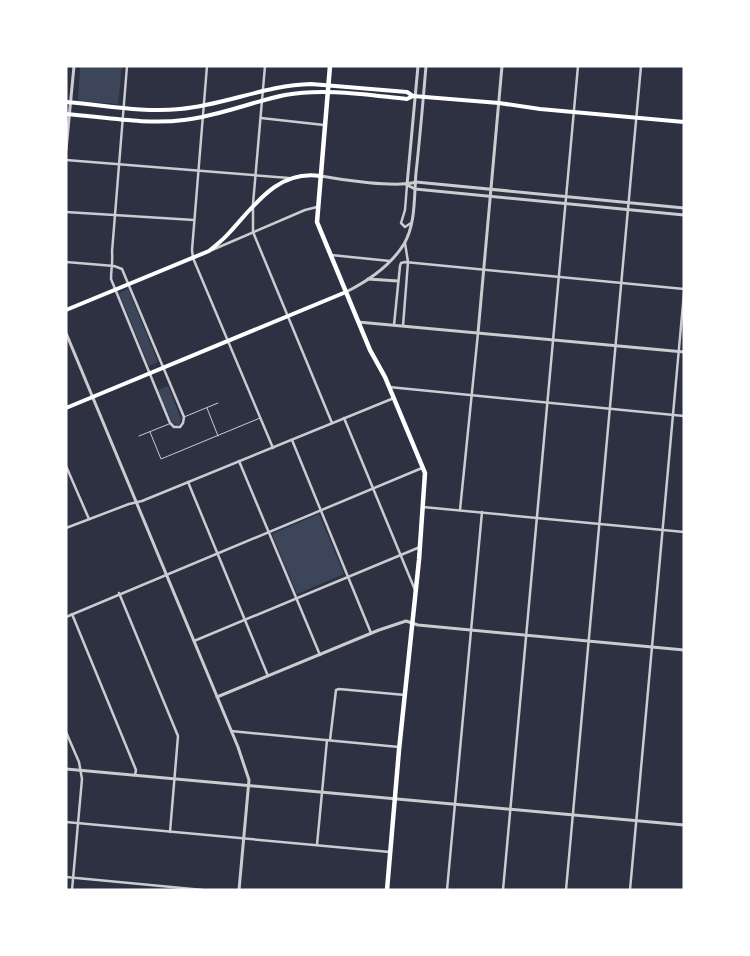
<svg xmlns="http://www.w3.org/2000/svg" width="750" height="956" font-family="'Zilla Slab',serif">
  <style>
    .green { fill: #3c4559 }
    .lines { fill: none; stroke-linecap: round; stroke-linejoin: round }
    .service { stroke: #caccd0; stroke-width: 1 }
    .minor { stroke: #caccd0; stroke-width: 2.5 }
    .tertiary { stroke: #caccd0; stroke-width: 3 }
    .secondary { stroke: #fff; stroke-width: 4 }
    .primary { stroke: #fff; stroke-width: 4.5 }
  </style>
  <rect width="100%" height="100%" fill="#2d3142"/>
  <!-- green -->
  <g class="green">
    <polygon points="80,66 122,66 118,104 78,101"/>
    <polygon points="128,289 158,362 149,366 119,293"/>
    <polygon points="168,386 181,419 180,424 177,425 172,423 158,390"/>
    <polygon points="319,514 344,574 297,594 272,534"/>
  </g>
  <g class="lines">
    <!-- service -->
    <g class="service">
      <polyline points="207,408 218,436"/>
      <polyline points="184,417 218,403"/>
      <polyline points="150,432 161,459 260,418"/>
      <polyline points="139,436 169,424"/>
    </g>
    <!-- minor -->
    <g class="minor">
      <polyline points="207,66 192,250 193,258 273,448"/>
      <polyline points="265,66 253,204 253,232 332,423"/>
      <polyline points="261,118 324,125"/>
      <polyline points="66,160 289,178"/>
      <polyline points="407,185 405,210 401,223 405,227 411,223"/>
      <polyline points="66,212 194,220"/>
      <polyline points="212,250 305,210 317,207"/>
      <polyline points="331,255 390,261"/>
      <path d="M66,262L114,266L122,269L184,417L183,423L180,427H174L170,423L111,279C111,269 113,262 112,252L127,66"/>
      <polyline points="394,325 400,266 401,263 405,262 684,289"/>
      <polyline points="403,326 408,262 405,243"/>
      <polyline points="389,387 684,416"/>
      <polyline points="344,418 415,590"/>
      <polyline points="292,440 371,633"/>
      <polyline points="239,461 320,655"/>
      <polyline points="66,466 89,519"/>
      <polyline points="188,482 268,676"/>
      <polyline points="423,507 684,532"/>
      <polyline points="460,510 478,333"/>
      <polyline points="66,528 129,504 142,501 394,398"/>
      <polyline points="119,593 178,736 170,832"/>
      <polyline points="72,614 136,770 135,775"/>
      <polyline points="66,617 422,468"/>
      <polyline points="194,641 420,547"/>
      <polyline points="231,731 399,747"/>
      <polyline points="66,732 79,762 82,779 72,890"/>
      <polyline points="330,740 336,690 339,689 405,695"/>
      <polyline points="66,822 390,852"/>
      <polyline points="317,845 327,740"/>
      <polyline points="66,877 203,890"/>
      <polyline points="447,890 482,512"/>
      <polyline points="503,890 578,66"/>
      <polyline points="566,890 641,66"/>
      <polyline points="630,890 684,293"/>
    </g>
    <!-- tertiary -->
    <g class="tertiary">
      <polyline points="66,150 74,66"/>
      <path d="M321,176C342,180 396,188 416,182L684,208"/>
      <polyline points="407,185 415,189 684,215"/>
      <polyline points="407,185 418,66"/>
      <polyline points="368,279 398,281"/>
      <path d="M346,292C368,281 391,265 404,244C416,224 414,195 416,173C420,137 423,102 426,66"/>
      <polyline points="358,322 684,352"/>
      <polyline points="66,333 238,747 249,780 239,890"/>
      <polyline points="478,333 502,66"/>
      <polyline points="217,697 379,630 406,621 418,625 684,650"/>
      <polyline points="66,769 684,825"/>
    </g>
    <!-- secondary -->
    <g class="secondary">
      <path d="M66,102C104,105 143,113 180,109C225,105 266,85 311,84L407,92L413,96"/>
      <path d="M66,114C104,117 147,125 184,120C219,116 251,102 285,95C324,88 367,95 407,99L413,96L499,103L540,109L684,122"/>
      <path d="M66,310L209,251C216,245 223,240 229,233C254,206 277,170 320,176"/>
      <polyline points="66,408 346,292"/>
    </g>
    <!-- primary -->
    <polyline class="primary" points="330,66 317,222 370,350 385,377 425,473 419,560 399,750 387,890"/>
  </g>
  <!-- border -->
  <rect width="750" height="956" fill="none" stroke="#ffffff" stroke-width="135"/>
</svg>
